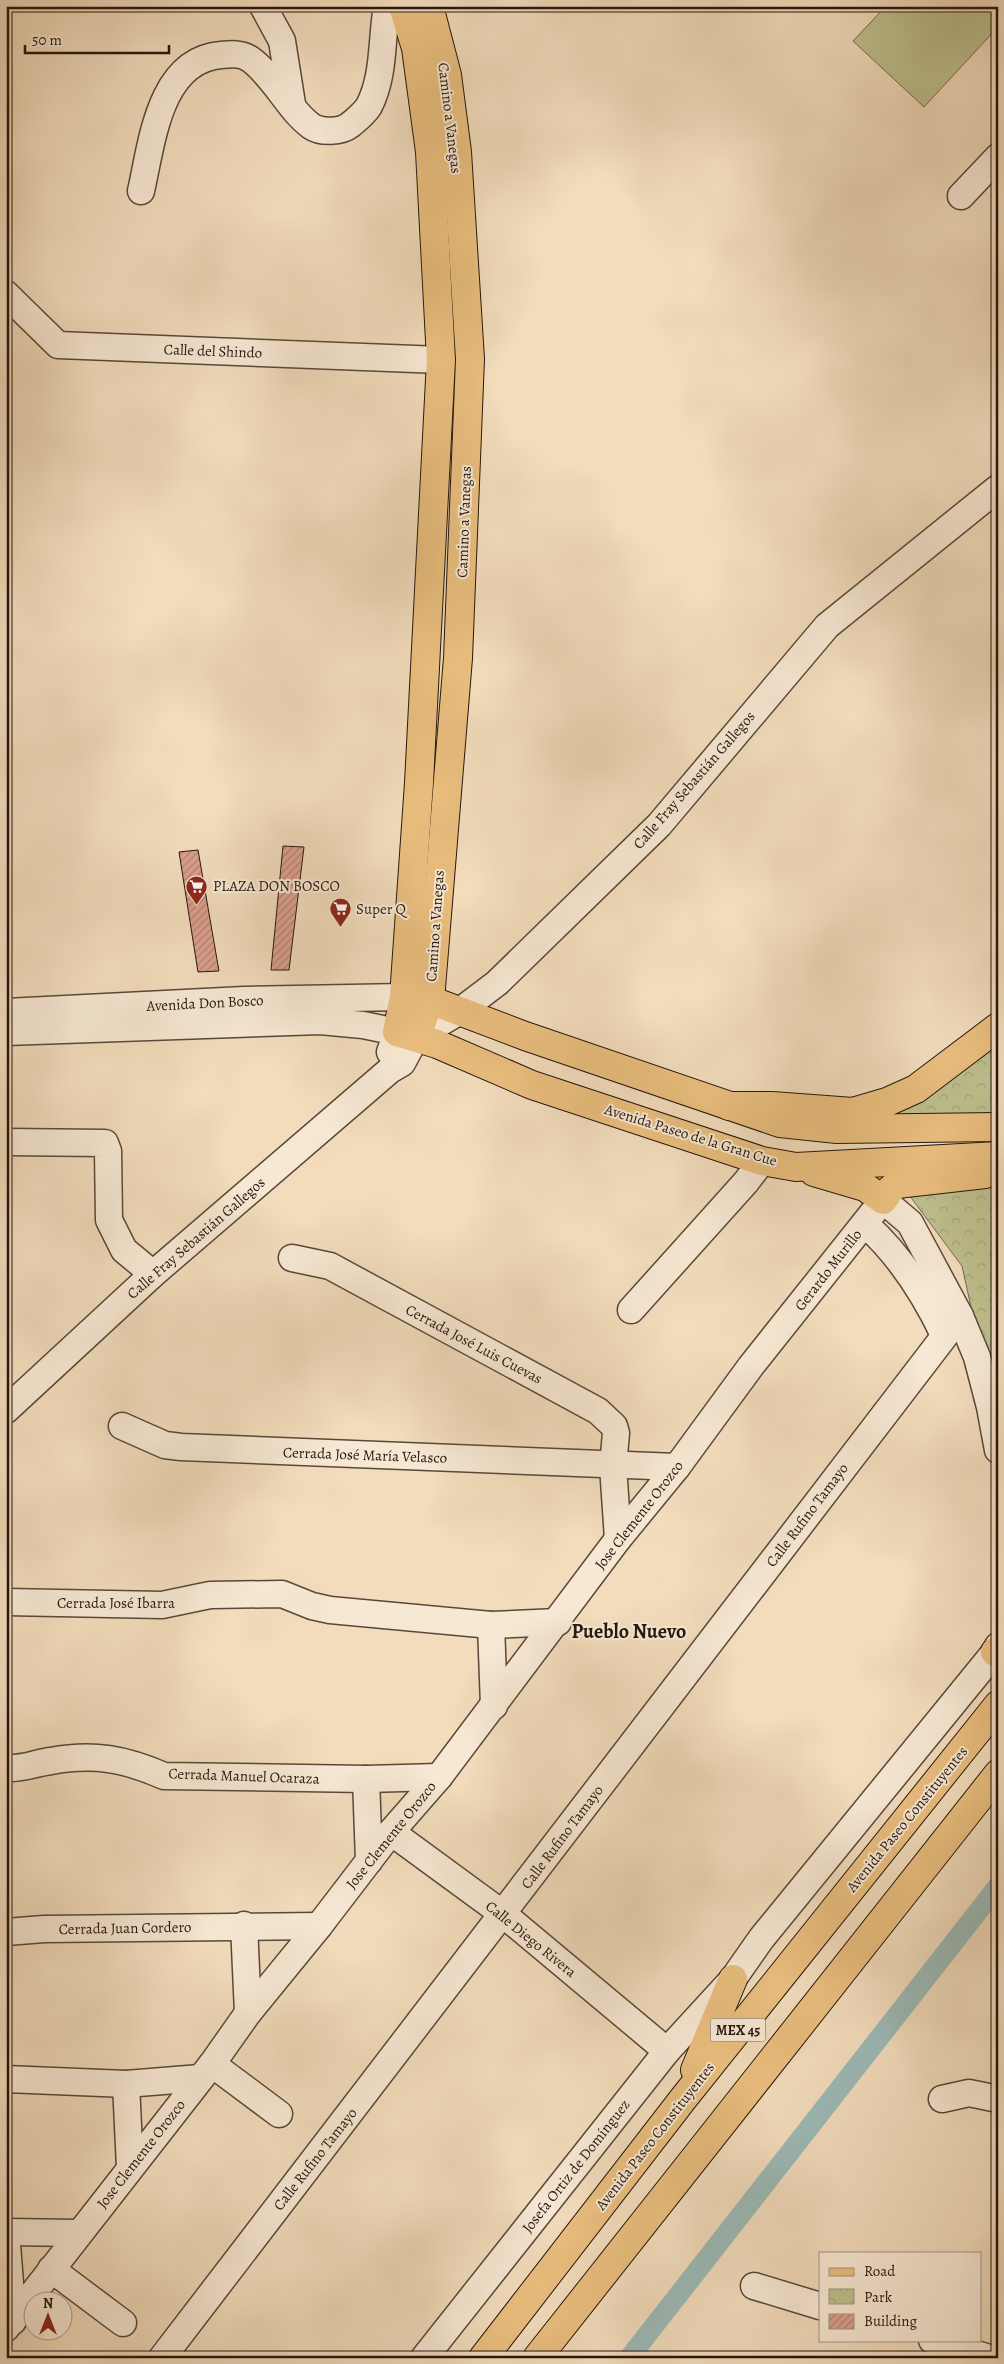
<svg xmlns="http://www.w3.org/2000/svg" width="1004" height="2364" font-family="Alegreya,serif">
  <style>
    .park { fill: url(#park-crowns); stroke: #726a4e }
    .pitch { fill: #bebf8e; stroke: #726a4e }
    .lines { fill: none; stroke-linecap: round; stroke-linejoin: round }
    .canal { stroke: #9cbab7; stroke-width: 20 }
    .building { fill: url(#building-hatch); stroke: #25160f }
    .minor-casing { stroke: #58483a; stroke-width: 29 }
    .major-casing { stroke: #25160f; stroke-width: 30 }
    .highway-casing { stroke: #25160f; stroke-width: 30 }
    .minor { stroke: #f7e8d3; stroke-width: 26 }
    .major { stroke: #e9be7e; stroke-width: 28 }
    .highway { stroke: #e9be7e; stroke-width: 28 }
    .labels { text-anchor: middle; stroke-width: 4; stroke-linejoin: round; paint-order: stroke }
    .shield { fill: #f7e8d3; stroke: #64554a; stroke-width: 1 }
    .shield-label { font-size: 14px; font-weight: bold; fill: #25160f }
    .street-label { font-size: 15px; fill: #25160f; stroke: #f7e8d3 }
    .poi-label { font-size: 15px; fill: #25160f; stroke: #f7e8d3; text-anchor: start }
    .district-label { font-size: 20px; font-weight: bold; fill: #25160f; stroke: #f7e8d3 }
  </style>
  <defs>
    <pattern id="park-crowns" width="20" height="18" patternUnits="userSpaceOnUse" patternTransform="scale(1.25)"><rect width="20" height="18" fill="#bebf8e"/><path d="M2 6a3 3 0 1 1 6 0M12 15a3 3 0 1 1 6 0" fill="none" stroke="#a3a379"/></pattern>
    <pattern id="building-hatch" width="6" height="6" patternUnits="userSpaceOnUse" patternTransform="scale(1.25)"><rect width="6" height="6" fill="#dca08e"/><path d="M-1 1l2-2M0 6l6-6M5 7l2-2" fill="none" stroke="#b28172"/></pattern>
  </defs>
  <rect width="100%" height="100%" fill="#f2dcbc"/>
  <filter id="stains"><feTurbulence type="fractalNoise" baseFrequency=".004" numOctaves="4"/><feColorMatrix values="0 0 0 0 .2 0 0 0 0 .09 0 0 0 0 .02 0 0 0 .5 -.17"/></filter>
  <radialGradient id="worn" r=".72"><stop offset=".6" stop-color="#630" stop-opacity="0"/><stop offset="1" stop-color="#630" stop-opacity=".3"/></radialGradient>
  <!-- park -->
  <g class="park">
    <polygon points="998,1036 998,1117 893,1115"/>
    <polygon points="998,1184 998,1430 962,1266 906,1191"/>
  </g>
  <!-- pitch -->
  <polygon class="pitch" points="886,6 998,6 998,27 924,107 853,41"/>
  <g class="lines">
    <!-- canal -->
    <polyline class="canal" points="629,2358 998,1886"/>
  </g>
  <!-- building -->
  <g class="building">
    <polygon points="283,846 304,847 289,970 271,970"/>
    <polygon points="198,850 219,971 198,972 179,852"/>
  </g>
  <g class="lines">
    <defs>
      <g id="minor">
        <polyline points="263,6 282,41 292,104"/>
        <path d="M141,191C152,143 159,60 221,55C231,54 241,53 250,59C274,76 288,109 311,126C321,133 341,132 350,125C357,119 364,114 369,106C385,75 381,39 387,6"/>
        <polyline points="961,196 998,157"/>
        <polyline points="6,294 58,345 441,360"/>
        <polyline points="6,1012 244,1000 404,997"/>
        <polyline points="6,1032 320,1021 363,1025 397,1032 390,1052"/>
        <polyline points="6,1142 105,1143 108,1151 109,1220 124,1250 153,1274"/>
        <path d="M865,1224C900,1255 924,1293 944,1335"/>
        <polyline points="292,1258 330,1266 598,1411 614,1426 616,1433 613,1466 618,1539"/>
        <polyline points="631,1310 746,1182 762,1161"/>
        <polyline points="6,1410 153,1274 390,1070 402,1063 416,1037 460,1011 497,983 659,825 827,626 998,488"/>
        <polyline points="122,1426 165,1445 181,1447 677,1467"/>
        <polyline points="6,1602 162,1605 210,1595 282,1594 312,1606 330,1610 491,1625 558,1622"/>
        <polyline points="491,1625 494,1706"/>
        <path d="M6,1768C25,1769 34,1763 51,1761C94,1753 125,1759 164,1776L366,1779L439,1777"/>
        <polyline points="366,1779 369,1861"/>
        <polyline points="391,1832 503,1914 667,2051"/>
        <polyline points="244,1925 248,2013"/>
        <polyline points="6,1932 44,1929 319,1926"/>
        <polyline points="212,2064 279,2114"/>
        <polyline points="6,2079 126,2084 200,2078"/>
        <polyline points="126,2084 130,2168"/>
        <polyline points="942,2099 969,2093 998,2099"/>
        <polyline points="6,2232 13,2321"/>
        <polyline points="6,2232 79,2233"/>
        <polyline points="51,2269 123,2323"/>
        <polyline points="754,2286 820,2306"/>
        <polyline points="6,2328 212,2064 248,2013 319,1926 391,1832 439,1777 618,1539 677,1467 751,1366 883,1200 910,1223 960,1316 977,1357 990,1407 998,1450"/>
        <polyline points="932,2340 989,2358"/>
        <polyline points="162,2358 960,1316"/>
        <polyline points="424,2358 667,2051 733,1979 761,1939 995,1652 998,1646"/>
      </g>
      <g id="major">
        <polyline points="403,6 416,48 430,152 441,360 419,783 404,997 397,1032 437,1044 532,1085 762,1161 796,1167 998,1156"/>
        <polyline points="413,998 430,1000 525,1036 780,1123 837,1129 998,1127"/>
        <polyline points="416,1037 430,1000 458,658 470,359 457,152 447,75 429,6"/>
        <polyline points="814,1172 865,1187 883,1200 890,1190 897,1184 985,1174"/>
      </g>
      <g id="highway">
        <polyline points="729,1106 772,1106 853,1112 887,1102 916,1089 998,1027"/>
        <polyline points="995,1652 998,1650"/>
        <polyline points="695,2070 733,1979"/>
        <polyline points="483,2358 683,2099 998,1705"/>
        <polyline points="537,2358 998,1774"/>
      </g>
    </defs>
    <!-- minor casing -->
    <use href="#minor" class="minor-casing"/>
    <!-- major casing -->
    <use href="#major" class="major-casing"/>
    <!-- highway casing -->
    <use href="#highway" class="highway-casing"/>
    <!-- minor -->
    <use href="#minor" class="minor"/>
    <!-- major -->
    <use href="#major" class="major"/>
    <!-- highway -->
    <use href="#highway" class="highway"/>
  </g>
  <!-- icons -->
  <defs>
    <symbol id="supermarket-pin" viewBox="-11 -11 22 30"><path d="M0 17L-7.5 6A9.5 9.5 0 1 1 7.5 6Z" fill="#8f2418" stroke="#f7e8d3"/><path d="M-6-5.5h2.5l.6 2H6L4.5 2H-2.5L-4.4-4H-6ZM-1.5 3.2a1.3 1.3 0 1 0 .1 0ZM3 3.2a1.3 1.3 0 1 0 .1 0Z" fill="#fff"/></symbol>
  </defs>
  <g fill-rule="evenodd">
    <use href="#supermarket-pin" x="184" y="874" width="25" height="34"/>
    <use href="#supermarket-pin" x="328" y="896" width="25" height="34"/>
  </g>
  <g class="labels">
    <!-- shield labels -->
    <rect class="shield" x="710.5" y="2018.5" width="55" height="23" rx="4"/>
    <g class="shield-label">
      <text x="738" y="2035">MEX 45</text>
    </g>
    <!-- street labels -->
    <g class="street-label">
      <text transform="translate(450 118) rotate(83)" y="5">Camino a Vanegas</text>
      <text transform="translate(213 351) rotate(2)" y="5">Calle del Shindo</text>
      <text transform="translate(464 522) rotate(-88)" y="5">Camino a Vanegas</text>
      <text transform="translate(694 780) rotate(-49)" y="5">Calle Fray Sebastián Gallegos</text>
      <text transform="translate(435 926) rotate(-86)" y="5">Camino a Vanegas</text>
      <text transform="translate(205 1003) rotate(-3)" y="5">Avenida Don Bosco</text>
      <text transform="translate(691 1135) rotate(17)" y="5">Avenida Paseo de la Gran Cue</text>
      <text transform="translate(196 1238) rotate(-41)" y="5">Calle Fray Sebastián Gallegos</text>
      <text transform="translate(828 1270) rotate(-52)" y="5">Gerardo Murillo</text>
      <text transform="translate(474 1344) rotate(28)" y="5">Cerrada José Luis Cuevas</text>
      <text transform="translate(365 1455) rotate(2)" y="5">Cerrada José María Velasco</text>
      <text transform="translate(639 1515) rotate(-52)" y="5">Jose Clemente Orozco</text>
      <text transform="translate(807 1515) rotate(-53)" y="5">Calle Rufino Tamayo</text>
      <text x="116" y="1608">Cerrada José Ibarra</text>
      <text transform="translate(244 1776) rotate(2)" y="5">Cerrada Manuel Ocaraza</text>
      <text transform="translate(907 1819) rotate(-51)" y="5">Avenida Paseo Constituyentes</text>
      <text transform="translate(391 1835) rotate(-51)" y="5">Jose Clemente Orozco</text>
      <text transform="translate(562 1837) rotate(-53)" y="5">Calle Rufino Tamayo</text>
      <text transform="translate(125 1928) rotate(-1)" y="5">Cerrada Juan Cordero</text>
      <text transform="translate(531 1939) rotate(39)" y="5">Calle Diego Rivera</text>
      <text transform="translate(655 2136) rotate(-52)" y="5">Avenida Paseo Constituyentes</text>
      <text transform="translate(141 2154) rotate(-52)" y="5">Jose Clemente Orozco</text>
      <text transform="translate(315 2159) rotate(-52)" y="5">Calle Rufino Tamayo</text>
      <text transform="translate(576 2166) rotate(-52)" y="5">Josefa Ortiz de Domínguez</text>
    </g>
    <!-- poi labels -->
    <g class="poi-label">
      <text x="213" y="891">PLAZA DON BOSCO</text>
      <text x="356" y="914">Super Q</text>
    </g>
    <!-- district labels -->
    <g class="district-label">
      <text x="629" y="1638">Pueblo Nuevo</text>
    </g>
  </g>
  <!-- margin -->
  <rect width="1004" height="2364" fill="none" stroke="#f2dcbc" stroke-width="25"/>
  <rect x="8" y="8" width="989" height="2349" fill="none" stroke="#25160f" stroke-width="2.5"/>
  <rect x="12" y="12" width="979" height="2339" fill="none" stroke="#25160f"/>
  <!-- legend -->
  <rect x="819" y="2252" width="162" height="90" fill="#f7e8d3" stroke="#a39485"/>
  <rect x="829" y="2268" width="25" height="8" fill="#e9be7e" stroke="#a39485"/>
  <text x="864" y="2276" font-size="15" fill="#25160f">Road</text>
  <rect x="829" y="2289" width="25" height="15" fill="url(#park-crowns)" stroke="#a39485"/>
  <text x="864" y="2302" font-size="15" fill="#25160f">Park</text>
  <rect x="829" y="2314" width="25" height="15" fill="url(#building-hatch)" stroke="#a39485"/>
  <text x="864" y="2326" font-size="15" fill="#25160f">Building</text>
  <!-- north arrow -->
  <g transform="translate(48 2316)"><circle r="24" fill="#f7e8d3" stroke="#a39485"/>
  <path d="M0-4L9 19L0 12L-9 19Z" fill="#8f2418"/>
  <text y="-8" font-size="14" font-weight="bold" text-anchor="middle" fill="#25160f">N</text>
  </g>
  <!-- scale -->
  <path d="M25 45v8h144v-8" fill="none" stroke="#25160f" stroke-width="2.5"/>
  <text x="32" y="45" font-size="15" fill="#25160f" stroke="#f7e8d3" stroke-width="4" paint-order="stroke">50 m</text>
  <rect width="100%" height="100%" filter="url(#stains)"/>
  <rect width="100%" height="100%" fill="url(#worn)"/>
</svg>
